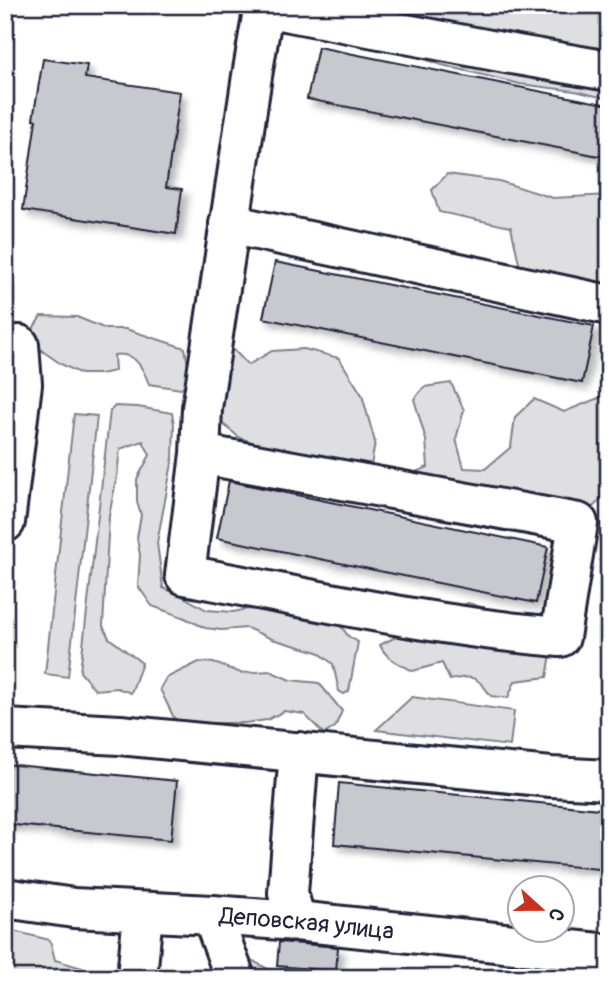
<svg xmlns="http://www.w3.org/2000/svg" width="614" height="983" font-family="Pangolin,sans-serif">
  <style>
    .green { fill: #dfdfe2; stroke: #80808e; stroke-width: 2 }
    .building { fill: #c8c8cf; stroke: #22223b; stroke-width: 2; filter: url(#shadow) }
    .lines { fill: none; stroke-linecap: round; stroke-linejoin: round }
    .minor-casing { stroke: #22223b; stroke-width: 44 }
    .minor { stroke: #fff; stroke-width: 38 }
    .labels { text-anchor: middle; stroke-width: 7; stroke-linejoin: round; paint-order: stroke }
    .street-label { font-size: 24px; fill: #22223b; stroke: #fff }
  </style>
  <defs>
    <filter id="shadow"><feDropShadow dx="6" dy="6" stdDeviation="3.5" flood-color="#0004"/></filter>
  </defs>
  <rect width="100%" height="100%" fill="#fff"/>
  <filter id="ink" filterUnits="userSpaceOnUse"><feTurbulence type="fractalNoise" baseFrequency=".0143" numOctaves="2"/><feDisplacementMap in="SourceGraphic" scale="14" xChannelSelector="R" yChannelSelector="G"/><feConvolveMatrix kernelMatrix="1 2 1 2 8 2 1 2 1" color-interpolation-filters="sRGB"/></filter>
  <g filter="url(#ink)">
    <!-- green -->
    <g class="green">
      <polygon points="377,5 609,5 609,99 575,91 520,84 442,65 387,47 373,14"/>
      <polygon points="447,174 499,181 553,198 609,195 609,297 514,303 519,263 511,227 439,212 432,190"/>
      <path d="M41,316L77,317L106,329H126L185,348L190,377L181,389L149,384C142,366 135,352 114,355L115,371L100,374H81L61,364L41,350L31,332Z"/>
      <polygon points="304,349 339,358 362,395 375,442 370,472 324,460 298,451 275,450 240,438 223,424 217,415 221,350 234,350 248,365 272,351"/>
      <polygon points="609,381 609,496 605,495 594,506 577,517 406,476 428,467 426,440 414,399 424,387 451,383 464,410 456,439 464,468 485,469 511,447 515,417 534,399 564,412 606,395"/>
      <polygon points="115,406 138,407 172,413 174,424 173,458 157,543 163,588 180,595 207,610 233,612 248,609 337,620 348,636 358,642 349,691 344,694 339,691 333,664 318,652 272,639 247,628 221,630 205,628 185,618 152,606 138,586 140,555 137,538 141,515 137,502 137,479 150,455 143,441 120,449 117,476 109,516 103,626 109,638 142,663 131,693 117,688 95,690 80,672 110,411"/>
      <polygon points="74,414 97,416 68,677 45,674"/>
      <polygon points="609,570 609,654 599,647 600,595"/>
      <path d="M468,603L494,611L551,654L547,677L515,681L508,698L491,696C476,676 475,675 450,680L442,663L413,671C400,664 386,659 380,645L448,610Z"/>
      <polygon points="199,662 214,663 241,673 270,671 290,680 319,683 342,711 335,727 324,734 304,714 284,711 267,720 245,723 182,723 174,718 160,689 166,678"/>
      <polygon points="412,697 514,711 510,746 376,730"/>
      <polygon points="5,929 50,940 55,960 116,978 5,978"/>
      <polygon points="242,955 279,975 315,978 241,978"/>
      <polygon points="404,972 464,978 396,978"/>
    </g>
    <!-- building -->
    <g class="building">
      <polygon points="318,47 609,105 609,158 307,99"/>
      <polygon points="43,59 87,65 85,78 180,92 166,187 182,189 176,234 23,210 36,120 33,119"/>
      <polygon points="275,262 594,326 582,383 263,318"/>
      <polygon points="229,481 548,547 536,603 217,538"/>
      <polygon points="5,764 177,781 171,840 5,824"/>
      <polygon points="339,783 609,810 609,870 334,844"/>
      <polygon points="279,942 338,947 336,971 277,966"/>
    </g>
    <g class="lines">
      <defs>
        <g id="minor">
          <polyline points="264,7 506,53 609,71"/>
          <polyline points="229,224 609,305"/>
          <path d="M200,454L578,523L560,637C434,627 309,598 185,575L200,454L202,408L252,76L264,5"/>
          <polyline points="5,522 22,384 19,345"/>
          <polyline points="5,729 120,735 551,777 609,780"/>
          <path id="s1" d="M5,898L74,908L212,915L296,921L609,954"/>
          <polyline points="212,915 235,978"/>
          <polyline points="296,921 288,893 299,752"/>
          <polyline points="137,978 143,912"/>
        </g>
      </defs>
      <!-- minor casing -->
      <use href="#minor" class="minor-casing"/>
      <!-- minor -->
      <use href="#minor" class="minor"/>
    </g>
  </g>
  <g class="labels">
    <!-- street labels -->
    <g class="street-label">
      <text dy="8" stroke="none"><textPath href="#s1" startOffset="303">Деповская улица</textPath></text>
    </g>
  </g>
  <!-- margin -->
  <rect width="614" height="983" fill="none" stroke="#fff" stroke-width="28"/>
  <rect x="14" y="14" width="586" height="955" fill="none" stroke="#22223b" stroke-width="2.5" filter="url(#ink)"/>
  <!-- north arrow -->
  <g transform="translate(541 909) rotate(111)"><circle r="33" fill="#ffffff" stroke="#a7a7b1" stroke-width="2"/>
  <path d="M0-5L12 26L0 18L-12 26Z" fill="#c8321e"/>
  <text y="-10" font-size="19" font-weight="bold" text-anchor="middle" fill="#22223b">С</text>
  </g>
</svg>
